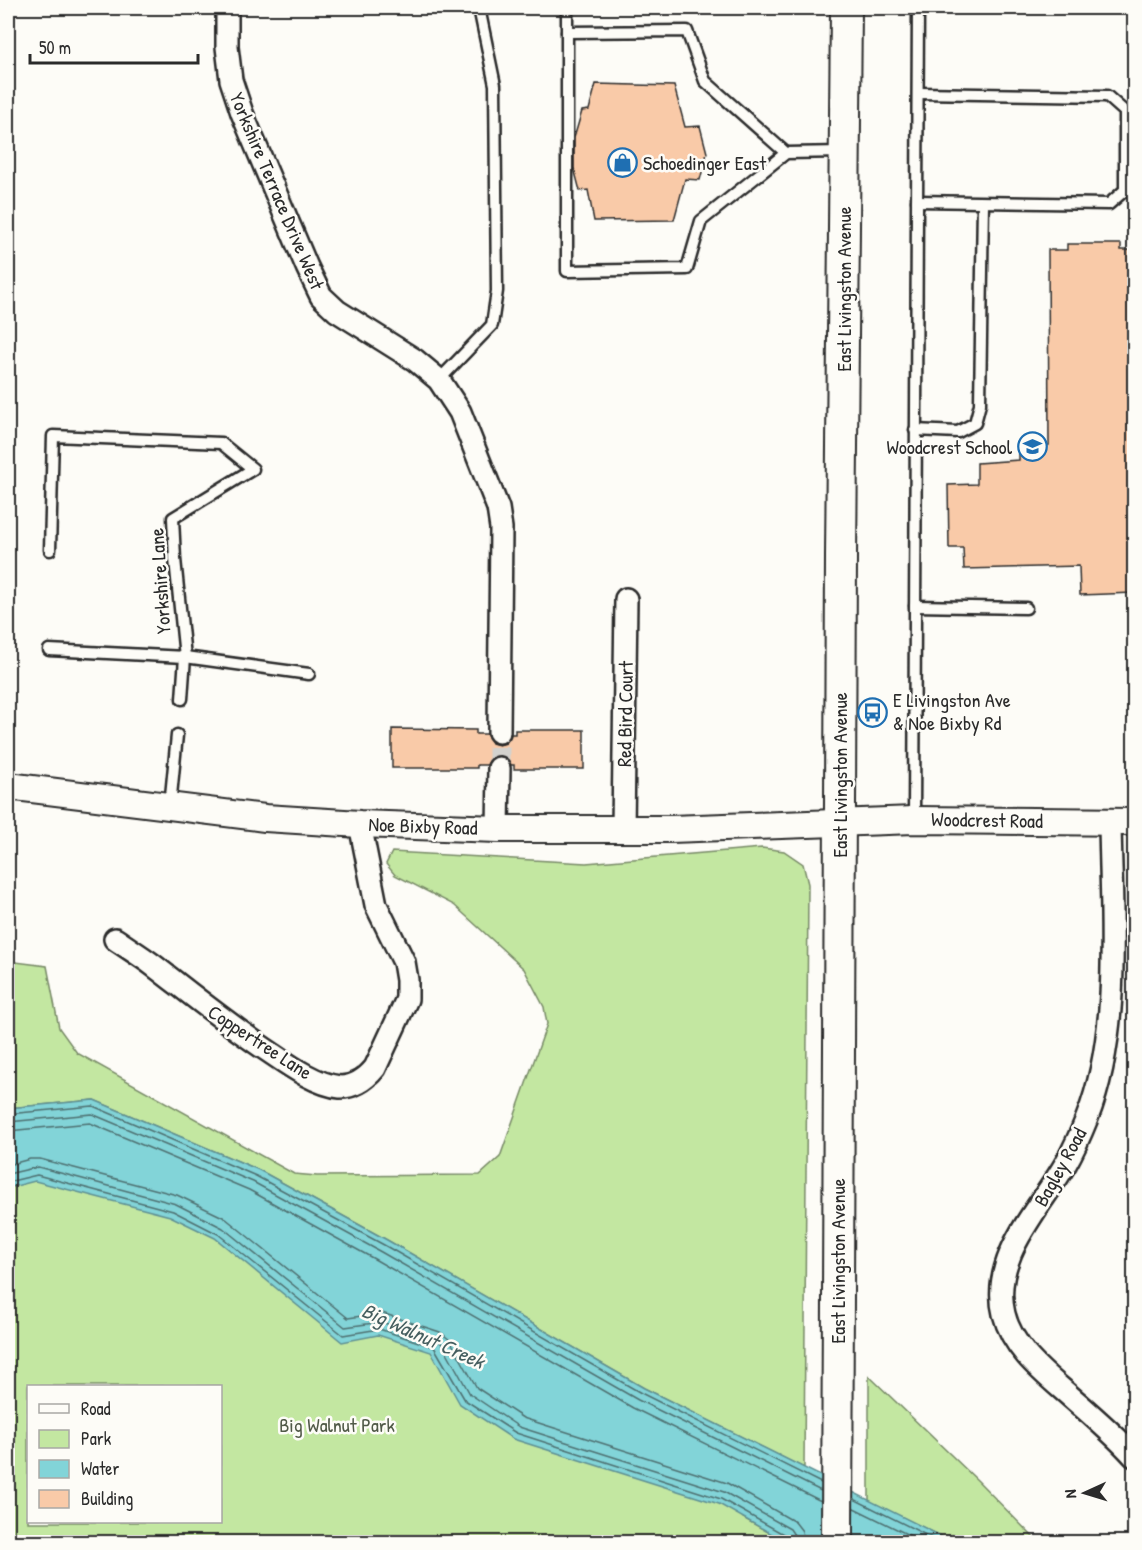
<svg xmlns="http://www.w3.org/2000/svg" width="1142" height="1550" font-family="'Patrick Hand',sans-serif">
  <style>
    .green { fill: #c3e7a1; stroke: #778966; stroke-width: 1.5; fill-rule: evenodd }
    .water { fill: #82d4d8; stroke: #5f9093; stroke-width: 1.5 }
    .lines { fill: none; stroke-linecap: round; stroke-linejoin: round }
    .shore { stroke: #4e6f70; stroke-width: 1.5 }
    .building { fill: #f9caa8; stroke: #2b2b2b; stroke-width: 1.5 }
    .minor-tunnel { stroke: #d3d2ce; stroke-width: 21; stroke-dasharray: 21 10; stroke-linecap: butt }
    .service-casing { stroke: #2b2b2b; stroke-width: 15 }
    .minor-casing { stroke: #2b2b2b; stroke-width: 26 }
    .tertiary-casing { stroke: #2b2b2b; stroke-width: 30 }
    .secondary-casing { stroke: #2b2b2b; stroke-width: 34 }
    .service { stroke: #fdfcf7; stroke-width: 10 }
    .minor { stroke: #fdfcf7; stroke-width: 21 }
    .tertiary { stroke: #fdfcf7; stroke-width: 26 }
    .secondary { stroke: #fdfcf7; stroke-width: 30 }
    .labels { text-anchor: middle; stroke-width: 5; stroke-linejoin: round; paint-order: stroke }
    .poi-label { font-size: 20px; fill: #2b2b2b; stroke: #fdfcf7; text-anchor: start }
    .street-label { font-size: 20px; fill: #2b2b2b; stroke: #fdfcf7 }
    .park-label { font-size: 20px; fill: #515a48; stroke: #fdfcf7 }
    .water-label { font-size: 21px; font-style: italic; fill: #455e5f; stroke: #fdfcf7 }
  </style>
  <rect width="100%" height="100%" fill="#fdfcf7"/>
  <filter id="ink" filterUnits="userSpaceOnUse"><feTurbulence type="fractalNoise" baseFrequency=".0167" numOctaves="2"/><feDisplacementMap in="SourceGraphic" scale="12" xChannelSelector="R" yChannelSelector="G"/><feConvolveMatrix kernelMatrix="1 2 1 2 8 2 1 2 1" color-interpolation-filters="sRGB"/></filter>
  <g filter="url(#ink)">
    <!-- green -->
    <g class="green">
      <polygon points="762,848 784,851 803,864 808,884 804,1468 644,1388 387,1240 259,1170 94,1100 8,1108 8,961 47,966 59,1028 77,1053 294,1174 317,1176 480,1175 500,1157 547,1024 544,1007 524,969 454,905 395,875 386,864 392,852 586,863"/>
      <path d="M8,1136L702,1462L743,1518L786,1542H8ZM28,1386H220V1522H28Z"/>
      <polygon points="869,1376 977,1480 1038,1542 953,1542 869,1501"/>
    </g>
    <!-- water -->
    <polygon class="water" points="94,1100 259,1170 387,1240 644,1388 953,1542 786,1542 719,1504 513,1439 460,1404 431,1352 378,1335 342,1342 215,1238 170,1216 35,1181 8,1188 8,1108"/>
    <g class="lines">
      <!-- shore -->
      <g class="shore">
        <polyline points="8,1114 93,1106 256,1176 384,1245 641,1393 821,1483"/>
        <polyline points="8,1122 92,1114 253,1182 381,1252 638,1400 821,1491"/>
        <polyline points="8,1131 90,1123 249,1190 376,1260 633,1408 821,1501"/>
        <polyline points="8,1165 30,1159 40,1159 177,1195 225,1218 348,1318 382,1313 440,1332 450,1340 477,1388 523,1418 727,1483 795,1522 802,1531 804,1542"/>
        <polyline points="8,1174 38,1167 176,1204 223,1228 345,1327 381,1322 438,1340 443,1345 470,1394 519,1427 724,1492 790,1529 794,1535 795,1542"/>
        <polyline points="8,1182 37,1175 173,1211 218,1234 343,1335 379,1329 434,1347 465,1400 516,1433 721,1499 785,1535 788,1542"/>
        <polyline points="854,1499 940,1542"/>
        <polyline points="854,1508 923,1542"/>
      </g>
    </g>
    <!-- building -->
    <g class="building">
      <polygon points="596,84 674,86 685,127 700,126 707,153 700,180 685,179 674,220 594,221 588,190 580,191 574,168 574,138 582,111 589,110"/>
      <polygon points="1067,244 1121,244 1121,250 1130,250 1132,450 1134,450 1134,593 1080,595 1079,566 964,569 963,548 949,548 948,485 977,484 977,463 1019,460 1019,447 1049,445 1048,250 1067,250"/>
      <polygon points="392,729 476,730 476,734 487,734 492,743 499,745 506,743 511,734 515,734 515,730 584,730 584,769 514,769 514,765 511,765 506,757 499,755 492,757 487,765 477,765 477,768 392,768"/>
    </g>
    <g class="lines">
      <!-- minor-tunnel -->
      <polyline class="minor-tunnel" points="499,768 499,732"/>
      <defs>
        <g id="service">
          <polyline points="567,8 567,271 687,269 701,221 786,153 843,152"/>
          <polyline points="567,32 687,31 705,81 786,153"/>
          <polyline points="917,201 1109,204 1125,190 1125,112 1107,96 918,93"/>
          <polyline points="439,380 492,325 497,291 495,85 479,8"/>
          <polyline points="915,430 958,432 975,423 980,404 983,203"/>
          <polyline points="50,550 53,436 221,443 253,469 173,518 175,559 185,657 182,699"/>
          <polyline points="915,606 1026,608"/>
          <polyline points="49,650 185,657 309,674"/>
          <polyline points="170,806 177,735"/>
          <polyline points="914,819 918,8"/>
        </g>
        <g id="minor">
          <polyline points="227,8 227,47 231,80 242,113 307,267 321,296 337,311 415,360 439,380 460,412 498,508 501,528 499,732"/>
          <path d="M1110,821C1111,915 1122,1030 1087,1118C1081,1133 1074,1149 1066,1163C1040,1209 990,1257 1004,1314C1013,1350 1045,1374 1071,1397C1093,1416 1115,1435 1134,1456"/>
          <polyline points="498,829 499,768"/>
          <polyline points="623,830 626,599"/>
          <path d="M115,939C128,948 141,956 153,965C192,995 230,1026 271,1053C290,1066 317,1085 340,1087C355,1087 366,1079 375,1068L407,999V980L404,962L376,905L360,824"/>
        </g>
        <polyline id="tertiary" points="8,786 265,818 360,824 498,829 671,829 914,820 1134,822"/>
        <polyline id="secondary" points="837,1542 841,557 846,8"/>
      </defs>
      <!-- service casing -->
      <use href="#service" class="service-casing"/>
      <!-- minor casing -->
      <use href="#minor" class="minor-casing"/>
      <!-- tertiary casing -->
      <use href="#tertiary" class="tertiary-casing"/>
      <!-- secondary casing -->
      <use href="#secondary" class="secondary-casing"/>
      <!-- service -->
      <use href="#service" class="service"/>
      <!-- minor -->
      <use href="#minor" class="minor"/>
      <!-- tertiary -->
      <use href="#tertiary" class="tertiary"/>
      <!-- secondary -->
      <use href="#secondary" class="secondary"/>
    </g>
  </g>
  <!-- icons -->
  <defs>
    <symbol id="shop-ring" viewBox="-11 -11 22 22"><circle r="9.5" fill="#fdfcf7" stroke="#1f6fb2" stroke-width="1.5"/><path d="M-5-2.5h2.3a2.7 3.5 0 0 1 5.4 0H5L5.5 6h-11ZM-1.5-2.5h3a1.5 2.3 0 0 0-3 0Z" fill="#1f6fb2"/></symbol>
    <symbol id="school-ring" viewBox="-11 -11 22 22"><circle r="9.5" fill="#fdfcf7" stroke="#1f6fb2" stroke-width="1.5"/><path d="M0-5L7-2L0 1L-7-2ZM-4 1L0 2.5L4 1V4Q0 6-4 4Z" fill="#1f6fb2"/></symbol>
    <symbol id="bus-ring" viewBox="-11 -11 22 22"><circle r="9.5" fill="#fdfcf7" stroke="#1f6fb2" stroke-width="1.5"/><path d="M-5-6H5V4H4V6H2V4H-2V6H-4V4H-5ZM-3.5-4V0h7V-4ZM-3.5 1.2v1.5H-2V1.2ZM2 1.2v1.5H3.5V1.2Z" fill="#1f6fb2"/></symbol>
  </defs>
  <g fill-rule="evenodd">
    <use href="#shop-ring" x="606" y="146" width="33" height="33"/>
    <use href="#school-ring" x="1016" y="430" width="33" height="33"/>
    <use href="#bus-ring" x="856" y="696" width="33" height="33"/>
  </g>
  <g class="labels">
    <!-- poi labels -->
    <g class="poi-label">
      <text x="643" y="170">Schoedinger East</text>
      <text x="1012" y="454" text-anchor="end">Woodcrest School</text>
      <text x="893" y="707">E Livingston Ave<tspan x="893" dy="23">&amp; Noe Bixby Rd</tspan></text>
    </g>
    <!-- street labels -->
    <g class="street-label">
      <text transform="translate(277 191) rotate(67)" y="7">Yorkshire Terrace Drive West</text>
      <text transform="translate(844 289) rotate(-90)" y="7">East Livingston Avenue</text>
      <text transform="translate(160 581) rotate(-94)" y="7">Yorkshire Lane</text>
      <text transform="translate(625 714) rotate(-89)" y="7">Red Bird Court</text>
      <text transform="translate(840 775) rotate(-90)" y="7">East Livingston Avenue</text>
      <text transform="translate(987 820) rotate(1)" y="7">Woodcrest Road</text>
      <text transform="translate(423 826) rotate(2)" y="7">Noe Bixby Road</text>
      <text transform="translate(260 1042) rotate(33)" y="7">Coppertree Lane</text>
      <text transform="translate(1060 1167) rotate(-61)" y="7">Bagley Road</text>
      <text transform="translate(838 1261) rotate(-90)" y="7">East Livingston Avenue</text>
    </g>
    <!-- park labels -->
    <g class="park-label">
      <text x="337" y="1432">Big Walnut Park</text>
    </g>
    <!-- water labels -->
    <g class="water-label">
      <text transform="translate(423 1336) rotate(24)" y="7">Big Walnut Creek</text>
    </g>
  </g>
  <!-- margin -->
  <rect width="1142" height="1550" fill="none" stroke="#fdfcf7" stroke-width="30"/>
  <rect x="15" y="15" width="1112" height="1520" fill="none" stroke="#2b2b2b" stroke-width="2" filter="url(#ink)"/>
  <!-- legend -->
  <rect x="27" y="1385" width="195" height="138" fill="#fdfcf7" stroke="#a9a8a5" stroke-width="1.5"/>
  <rect x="39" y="1404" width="30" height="9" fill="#fdfcf7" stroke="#a9a8a5" stroke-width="1.5"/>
  <text x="81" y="1415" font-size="18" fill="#2b2b2b">Road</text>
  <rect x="39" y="1430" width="30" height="18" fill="#c3e7a1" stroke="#a9a8a5" stroke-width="1.5"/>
  <text x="81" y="1445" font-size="18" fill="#2b2b2b">Park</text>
  <rect x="39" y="1460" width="30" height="18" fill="#82d4d8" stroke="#a9a8a5" stroke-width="1.5"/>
  <text x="81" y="1475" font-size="18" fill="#2b2b2b">Water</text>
  <rect x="39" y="1490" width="30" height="18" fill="#f9caa8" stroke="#a9a8a5" stroke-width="1.5"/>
  <text x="81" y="1505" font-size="18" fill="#2b2b2b">Building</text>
  <!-- north arrow -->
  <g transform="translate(1085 1493) rotate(266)" stroke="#fdfcf7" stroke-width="4.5" paint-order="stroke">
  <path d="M0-4.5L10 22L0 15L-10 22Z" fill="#2b2b2b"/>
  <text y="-9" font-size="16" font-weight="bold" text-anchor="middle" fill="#2b2b2b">N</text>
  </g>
  <!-- scale -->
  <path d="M30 54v9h168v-9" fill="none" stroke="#2b2b2b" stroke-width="3"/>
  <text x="39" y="54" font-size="18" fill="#2b2b2b" stroke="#fdfcf7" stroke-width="4.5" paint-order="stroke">50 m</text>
</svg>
